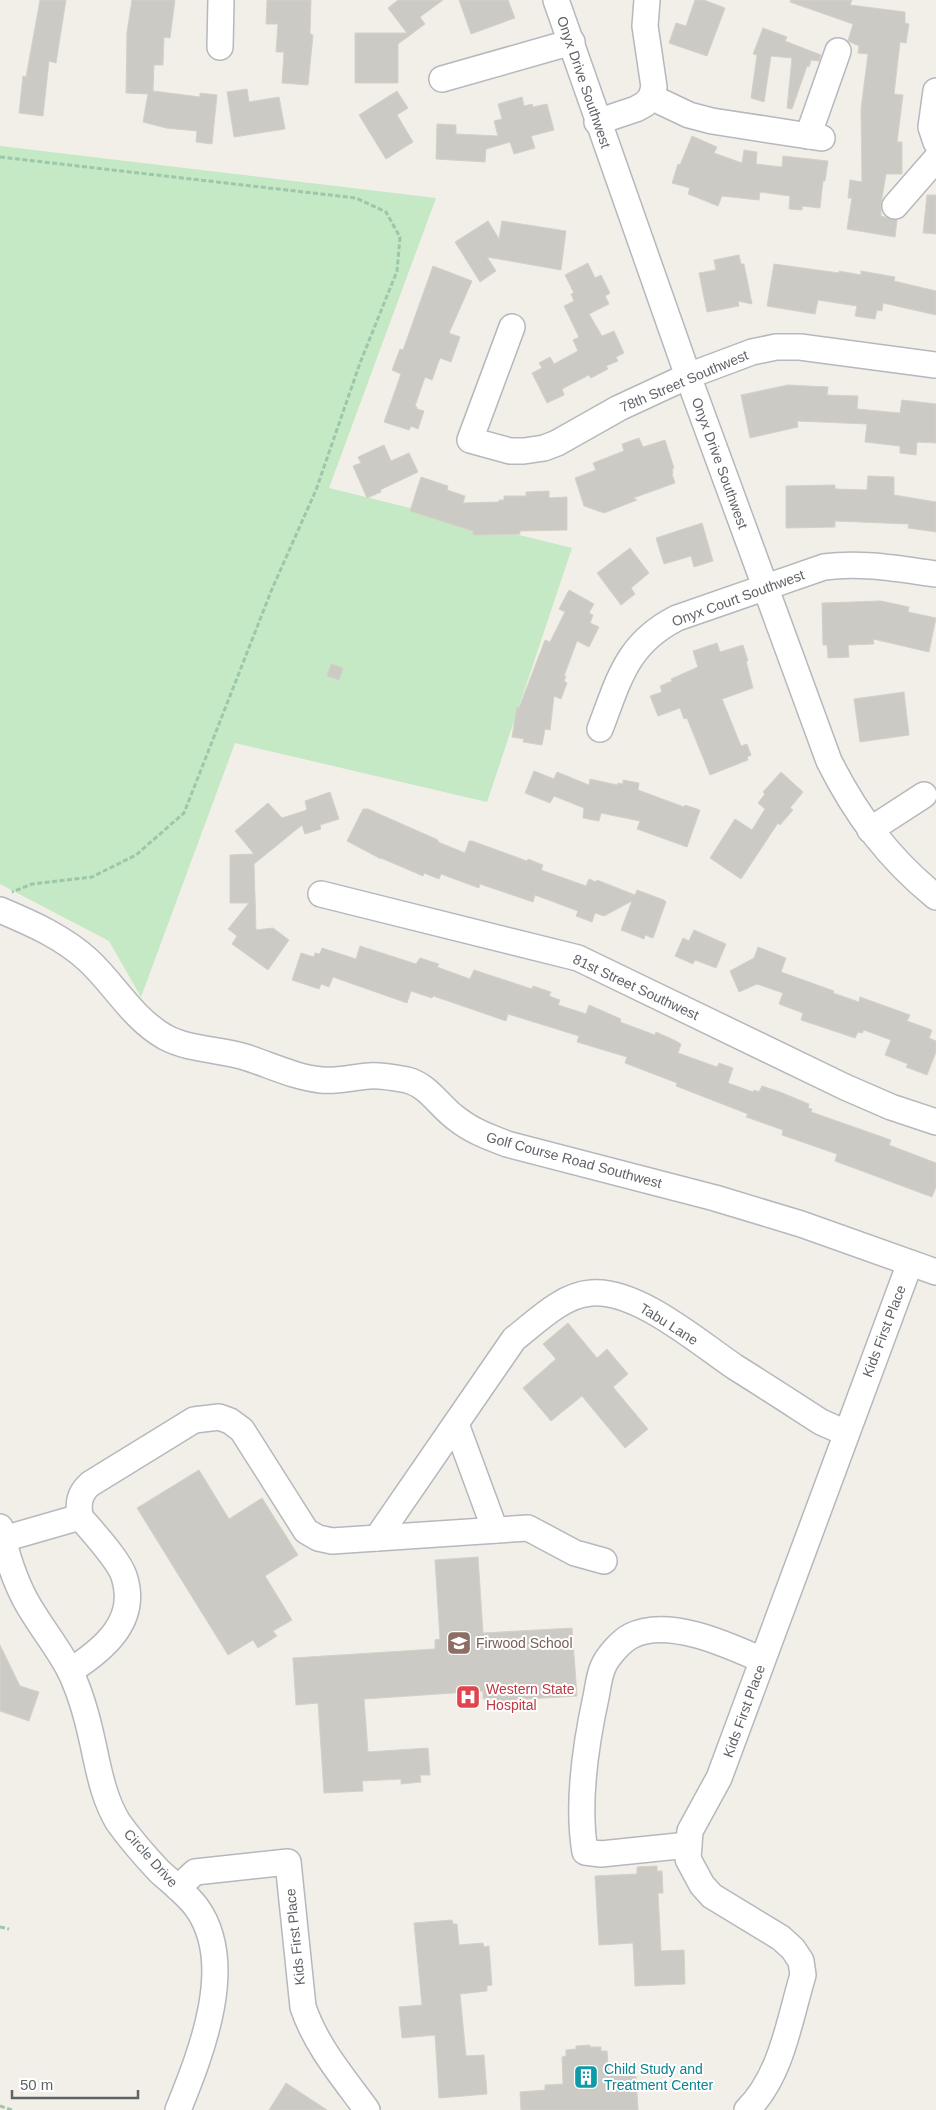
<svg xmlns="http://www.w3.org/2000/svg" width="936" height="2110" font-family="Helvetica,sans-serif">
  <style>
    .green { fill: #c5e8c5 }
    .building { fill: #cccac5; stroke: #d6d1c6 }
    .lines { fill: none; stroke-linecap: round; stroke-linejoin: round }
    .minor-casing { stroke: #b5b8bc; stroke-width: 28 }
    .path { stroke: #9cc7a9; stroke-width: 3; stroke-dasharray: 5 2.5; stroke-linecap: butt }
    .minor { stroke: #fff; stroke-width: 25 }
    .labels { text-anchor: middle; stroke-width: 4; stroke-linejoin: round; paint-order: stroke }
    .street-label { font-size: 14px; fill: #5f6368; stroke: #fff }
    .education-label { font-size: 14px; fill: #785e54; stroke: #fff; text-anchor: start }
    .health-label { font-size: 14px; fill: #be3a42; stroke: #fff; text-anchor: start }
    .culture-label { font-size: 14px; fill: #0d838f; stroke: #fff; text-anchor: start }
  </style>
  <rect width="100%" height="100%" fill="#f1efe8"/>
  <!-- green -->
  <polygon class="green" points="0,146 436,198 329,488 572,548 487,802 235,743 141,997 109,941 0,884"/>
  <!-- building -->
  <g class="building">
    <polygon points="40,0 66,0 56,63 49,61 43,116 19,113 23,76 26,77"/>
    <polygon points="132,0 175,0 170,38 164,37 163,65 154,65 153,91 200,97 200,93 217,95 212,144 196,142 197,131 166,128 143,122 148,94 126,93 127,32"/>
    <polygon points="267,0 311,0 310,34 313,35 308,85 282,83 284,52 276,52 278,24 266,24"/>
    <polygon points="398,0 443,0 420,17 425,24 398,44 398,83 355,83 355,33 407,33 388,8"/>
    <polygon points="459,0 508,0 515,18 471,34"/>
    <polygon points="695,0 704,0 725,8 707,56 669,43 676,23 686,26"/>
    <polygon points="791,0 852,0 850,5 905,12 905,23 909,24 906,43 900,42 894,94 903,95 897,142 902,142 902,174 886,174 881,204 881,216 897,220 895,237 847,229 852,198 848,198 850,180 862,182 861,109 868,54 858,53 859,46 848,41 853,24 790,2"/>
    <polygon points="763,28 787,37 785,41 821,55 819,61 811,60 809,67 807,66 792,109 787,108 792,58 771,56 764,102 751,98 757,55 753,54"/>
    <polygon points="247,89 249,102 279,97 285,129 234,137 227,92"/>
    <polygon points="397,91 408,108 397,115 413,142 386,159 359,115"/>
    <polygon points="522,97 524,106 532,104 533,107 547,104 554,130 531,136 535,148 514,154 510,142 486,149 485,162 436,159 437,124 456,125 456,134 498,136 494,121 502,119 498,104"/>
    <polygon points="692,136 717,147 714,153 742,163 744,150 757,152 756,164 782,167 783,156 828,161 825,181 823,181 820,208 802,206 802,210 789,209 790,196 760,192 759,200 722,196 718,206 688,194 690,188 672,183 678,164 680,165"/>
    <polygon points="927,195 936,195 936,234 923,233"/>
    <polygon points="488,221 499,239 502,221 566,231 561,270 487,257 496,271 480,282 455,242"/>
    <polygon points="739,255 741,264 744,264 752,304 738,301 739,306 707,312 699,273 716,270 714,260"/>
    <polygon points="588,263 595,278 601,275 610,293 605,296 609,304 589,314 602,336 614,331 624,353 616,357 618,361 606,366 608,369 591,378 589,375 562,389 564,395 547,403 532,373 542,368 539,363 550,357 554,364 578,351 573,340 579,337 564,306 574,301 571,294 574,293 565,275"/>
    <polygon points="774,264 839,273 839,271 861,275 861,271 895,277 894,281 936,291 936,315 883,303 882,311 877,310 875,319 855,316 857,306 818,300 815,314 767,306"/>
    <polygon points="433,266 472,281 449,333 460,337 451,362 440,358 432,380 425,377 415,406 417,407 417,409 424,411 418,429 411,426 409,430 384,422 401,374 392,370 400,349 403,350"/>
    <polygon points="788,385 828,387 827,395 858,396 857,409 900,413 902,400 936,404 936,443 917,442 916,455 900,453 900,446 865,442 867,424 797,421 798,427 750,438 741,395"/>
    <polygon points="639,438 643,447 665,440 674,468 672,469 673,473 672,474 675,483 633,498 637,500 604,513 584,506 575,478 596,470 593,463 624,451 622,444"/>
    <polygon points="384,445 391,461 409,453 418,472 380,490 381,492 367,498 353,466 361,463 358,457"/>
    <polygon points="868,476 894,477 894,495 936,502 936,532 908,528 909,524 835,521 835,527 786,528 786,486 835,485 835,489 867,490"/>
    <polygon points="421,477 448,486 447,490 465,496 463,503 499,502 499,500 504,500 504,496 526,496 526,492 549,491 549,498 567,497 567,530 520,531 520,534 473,535 473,531 410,511"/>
    <polygon points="702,523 713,561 694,567 691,556 664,564 656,538"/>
    <polygon points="630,548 649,573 631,588 635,594 621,605 597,573"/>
    <polygon points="569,590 594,604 589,613 593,615 590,623 599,627 589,647 577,641 564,676 566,676 564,681 567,683 561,699 554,696 550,730 545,729 542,745 523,742 524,739 512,737 517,707 519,708 545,640 550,642 565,612 559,609"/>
    <polygon points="881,601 909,607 908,612 936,618 929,652 873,639 874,644 848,645 849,657 828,658 827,645 823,645 822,603"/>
    <polygon points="717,643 720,652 743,645 748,661 746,661 753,688 722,699 741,746 747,744 751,755 747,757 748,760 710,775 687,718 684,719 680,708 658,716 650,696 662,692 660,686 672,681 671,679 698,667 693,651"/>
    <polygon points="331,664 343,668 339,680 327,676"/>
    <polygon points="904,692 909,735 860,742 854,699"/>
    <polygon points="534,771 554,779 557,772 589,785 590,779 617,785 618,783 623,784 623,780 639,783 638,790 684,807 685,805 700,810 687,847 637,829 640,821 601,813 599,821 583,818 584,808 554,796 550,803 525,793"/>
    <polygon points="781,772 803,792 790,808 793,810 780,825 778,823 741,879 710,858 735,819 752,830 765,809 758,803 765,794 763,792"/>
    <polygon points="330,792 339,819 320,825 321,829 305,834 302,825 254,864 256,930 273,928 289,940 268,970 232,944 237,936 228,929 249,903 230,903 230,855 254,854 235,831 268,803 282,818 307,810 305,801"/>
    <polygon points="363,809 368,809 438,840 438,842 465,853 469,841 472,841 527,861 528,859 543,865 541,870 586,886 589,879 596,882 597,880 635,895 637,890 664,900 666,902 653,938 645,935 644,939 621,930 632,901 604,916 595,913 592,922 576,916 578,911 535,895 533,902 480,884 479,888 441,874 439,879 424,873 423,876 381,858 381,859 347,841"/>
    <polygon points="694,930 726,944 716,968 695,960 693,964 675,956 683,938 689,941"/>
    <polygon points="360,946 416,964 420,958 439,964 437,967 470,979 474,970 532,989 533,986 551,992 549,996 560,1000 558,1005 586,1014 589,1005 621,1019 620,1022 655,1035 656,1032 674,1040 681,1044 678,1053 717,1067 719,1063 733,1068 728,1083 753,1092 754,1090 759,1092 762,1086 780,1092 809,1104 808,1108 812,1109 811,1112 891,1140 889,1145 936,1163 936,1187 932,1197 835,1161 837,1154 782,1135 783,1130 746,1117 748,1114 676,1086 677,1083 625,1063 627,1057 577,1042 579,1036 508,1014 506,1021 451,1002 433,996 432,998 411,991 407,1003 333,977 329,987 321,984 319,989 292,980 301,953 314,957 315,953 320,954 322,948 356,959"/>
    <polygon points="758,947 786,958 781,972 834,991 833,993 859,1002 860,997 910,1015 907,1021 932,1030 929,1038 936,1041 936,1052 927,1075 906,1067 908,1064 885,1055 891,1040 864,1030 862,1033 858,1032 855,1038 801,1020 803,1013 779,1004 783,993 757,984 739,992 730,971 754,958"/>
    <polygon points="568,1323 597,1358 607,1349 628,1374 613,1387 648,1429 625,1448 582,1396 551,1421 523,1388 556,1359 543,1344"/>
    <polygon points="199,1470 229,1519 262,1498 298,1555 265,1576 292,1620 273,1631 277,1636 258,1648 253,1640 228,1655 137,1508"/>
    <polygon points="478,1557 483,1633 572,1628 577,1696 511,1700 512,1709 496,1710 495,1698 483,1699 483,1691 364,1699 368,1752 428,1748 430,1775 420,1775 421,1782 401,1784 401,1779 362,1781 363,1791 324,1793 318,1703 296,1705 293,1658 435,1649 435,1640 440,1639 435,1560"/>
    <polygon points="0,1645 20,1686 39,1692 29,1721 0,1711"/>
    <polygon points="657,1866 657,1871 662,1871 663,1893 658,1893 661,1951 684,1950 685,1984 635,1986 633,1943 599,1945 595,1876 637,1874 637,1867"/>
    <polygon points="452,1920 453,1924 457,1924 459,1945 483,1943 484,1947 489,1946 492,1985 487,1986 487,1991 460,1994 466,2056 484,2055 487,2094 439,2098 435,2035 402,2038 399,2007 422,2005 414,1923"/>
    <polygon points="590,2045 590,2047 601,2047 601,2051 607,2051 609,2074 630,2072 631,2076 636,2076 638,2110 521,2110 520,2092 545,2090 545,2085 563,2084 562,2057 566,2056 566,2050 576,2049 576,2046"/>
    <polygon points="286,2083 327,2110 269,2110"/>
  </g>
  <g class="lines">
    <defs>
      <g id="minor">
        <path d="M556,0L688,376L829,761C856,815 889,859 936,897"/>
        <polyline points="220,47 221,0"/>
        <polyline points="442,79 572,42"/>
        <polyline points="936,91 931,127 936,142"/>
        <polyline points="651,97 689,115 712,121 822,138"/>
        <polyline points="597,122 636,109 645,104 651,97 654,87 645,26 647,0"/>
        <polyline points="808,136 838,51"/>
        <polyline points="895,206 936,159"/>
        <polyline points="512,327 470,440 510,451 524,451 544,448 557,443 619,408 688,376 752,352 776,347 800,347 936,365"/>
        <path d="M600,729C619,680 626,644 677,618L824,567C862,562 899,569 936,574"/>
        <polyline points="870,830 924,795"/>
        <polyline points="321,894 578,958 845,1087 891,1107 936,1122"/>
        <path d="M0,910C31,923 63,937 88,960C115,985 132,1018 165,1037C189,1050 219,1049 245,1057C270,1065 294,1077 321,1080C337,1082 353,1077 369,1076C381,1075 396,1078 407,1080C428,1085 440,1107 457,1119C472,1131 489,1137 507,1144L715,1198L801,1224L936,1272"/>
        <polyline points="456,1424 495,1530"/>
        <path d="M80,1517C78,1503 79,1494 90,1484L194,1420L219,1417L230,1421L242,1430L306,1531L318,1538L332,1541L528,1528L575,1553L604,1561"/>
        <path d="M0,1527C6,1553 13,1577 26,1601C39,1625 58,1647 70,1671C83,1698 90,1729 96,1758C101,1781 106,1802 118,1822C130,1839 145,1856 159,1871C172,1883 187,1894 197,1908C237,1964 201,2053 178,2110"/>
        <path d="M377,1538L514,1339C536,1322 562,1295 591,1293C637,1289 698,1342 735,1367C764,1385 793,1404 821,1422L846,1433"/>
        <path d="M0,1540L80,1517C91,1530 119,1560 124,1576C139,1621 103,1650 70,1671"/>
        <path d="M688,1845L601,1854L585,1852C577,1805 586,1743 596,1697C598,1687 599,1676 603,1667C607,1657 621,1641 631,1636C668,1617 728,1645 762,1660"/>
        <path d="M178,1888L195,1872L288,1862L303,2007C316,2046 343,2077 367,2110"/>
        <path d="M747,2110C782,2075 789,2021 803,1975L801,1961L793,1949L781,1938L712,1896L702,1885L688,1859L690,1831L719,1778L910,1263"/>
      </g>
    </defs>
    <!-- minor casing -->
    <use href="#minor" class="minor-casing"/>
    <!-- path -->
    <g class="path">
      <polyline points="0,157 356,198 386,212 400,237 397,271 360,363 316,490 272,589 184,813 136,855 92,877 32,884 12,892"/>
      <polyline points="0,1927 9,1929"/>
      <polyline points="0,2106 12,2110"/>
    </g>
    <!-- minor -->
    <use href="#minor" class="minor"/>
  </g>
  <!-- icons -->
  <defs>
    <symbol id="school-square" viewBox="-11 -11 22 22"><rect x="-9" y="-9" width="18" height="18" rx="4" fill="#8d6e63" stroke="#fff"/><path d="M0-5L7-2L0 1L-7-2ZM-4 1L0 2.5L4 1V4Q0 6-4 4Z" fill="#fff"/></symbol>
    <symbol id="hospital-square" viewBox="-11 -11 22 22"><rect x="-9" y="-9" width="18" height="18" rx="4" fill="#e0444e" stroke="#fff"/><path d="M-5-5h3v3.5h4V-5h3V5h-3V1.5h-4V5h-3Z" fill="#fff"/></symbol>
    <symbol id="building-square" viewBox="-11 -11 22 22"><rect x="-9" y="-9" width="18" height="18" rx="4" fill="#0f9aa8" stroke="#fff"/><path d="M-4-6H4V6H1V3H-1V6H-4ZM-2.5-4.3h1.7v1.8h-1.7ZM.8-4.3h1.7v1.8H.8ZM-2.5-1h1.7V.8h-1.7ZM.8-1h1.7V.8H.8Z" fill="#fff"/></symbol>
  </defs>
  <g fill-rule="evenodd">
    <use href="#school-square" x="445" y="1629" width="28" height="28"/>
    <use href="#hospital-square" x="454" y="1683" width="28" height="28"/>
    <use href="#building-square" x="572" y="2063" width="28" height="28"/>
  </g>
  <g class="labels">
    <!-- street labels -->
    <g class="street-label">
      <text transform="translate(584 82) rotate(71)" y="5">Onyx Drive Southwest</text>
      <text transform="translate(684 381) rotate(-23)" y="5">78th Street Southwest</text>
      <text transform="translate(720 463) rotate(70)" y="5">Onyx Drive Southwest</text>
      <text transform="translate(738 598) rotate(-20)" y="5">Onyx Court Southwest</text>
      <text transform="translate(636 987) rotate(25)" y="5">81st Street Southwest</text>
      <text transform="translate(574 1160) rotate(15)" y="5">Golf Course Road Southwest</text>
      <text transform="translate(669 1324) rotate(32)" y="5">Tabu Lane</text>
      <text transform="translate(884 1331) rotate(-69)" y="5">Kids First Place</text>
      <text transform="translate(744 1711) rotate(-70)" y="5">Kids First Place</text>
      <text transform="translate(151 1858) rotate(48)" y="5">Circle Drive</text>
      <text transform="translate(295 1937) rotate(-96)" y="5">Kids First Place</text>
    </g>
    <!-- education labels -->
    <g class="education-label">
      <text x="476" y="1648">Firwood School</text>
    </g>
    <!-- health labels -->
    <g class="health-label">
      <text x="486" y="1694">Western State<tspan x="486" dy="16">Hospital</tspan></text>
    </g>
    <!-- culture labels -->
    <g class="culture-label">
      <text x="604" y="2074">Child Study and<tspan x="604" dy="16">Treatment Center</tspan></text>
    </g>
  </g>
  <!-- scale -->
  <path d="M12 2090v8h126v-8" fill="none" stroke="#5f6368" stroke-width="2.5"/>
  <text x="20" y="2090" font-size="15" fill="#5f6368" stroke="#ffffff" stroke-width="4" paint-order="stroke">50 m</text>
</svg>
